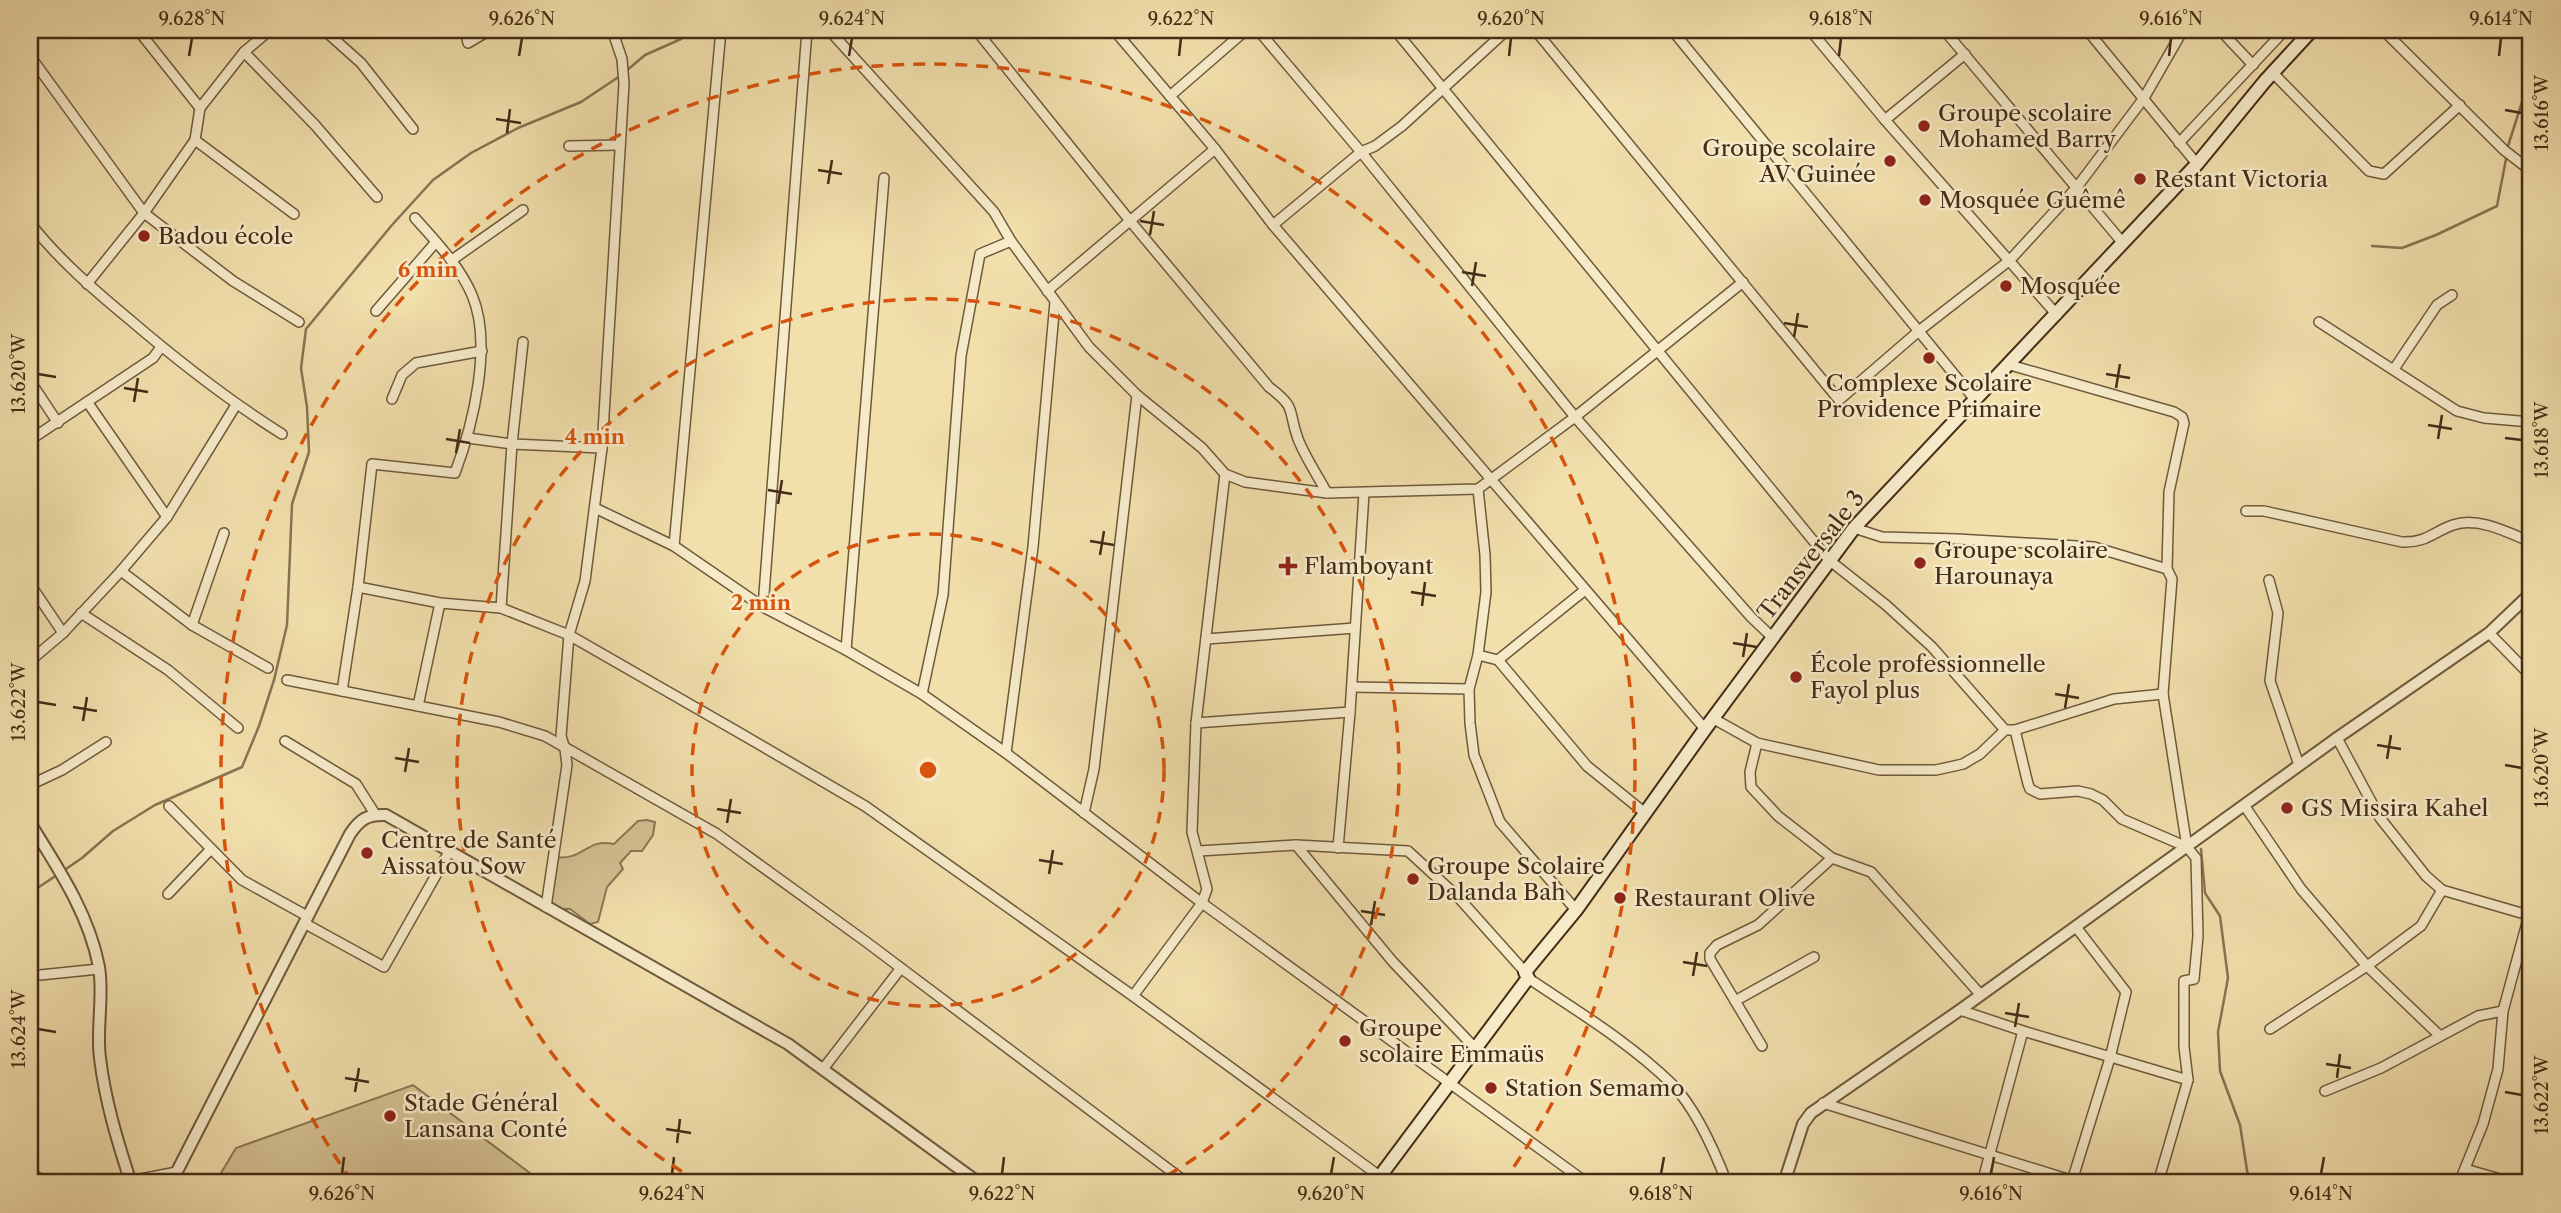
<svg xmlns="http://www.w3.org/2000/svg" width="2561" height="1213" font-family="'Libre Caslon Text',serif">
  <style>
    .green { fill: #d4c193; stroke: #8c7655; stroke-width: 2 }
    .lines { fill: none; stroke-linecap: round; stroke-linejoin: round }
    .stream { stroke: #887352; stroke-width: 2.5 }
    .minor-casing { stroke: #6f593c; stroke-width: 12 }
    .tertiary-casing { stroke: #6f593c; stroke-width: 14 }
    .secondary-casing { stroke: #442c17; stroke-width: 16 }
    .minor { stroke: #f6eac9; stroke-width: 9 }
    .tertiary { stroke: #f6eac9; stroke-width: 10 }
    .secondary { stroke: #f6eac9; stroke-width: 12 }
    .ticks { fill: none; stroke: #442c17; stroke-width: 2.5 }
    .ring { fill: none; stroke: #d8540d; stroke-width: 3.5; stroke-dasharray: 12 9 }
    .poi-dot { fill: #8f2418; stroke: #f6eac9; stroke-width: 2.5 }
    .labels { text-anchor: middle; stroke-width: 5; stroke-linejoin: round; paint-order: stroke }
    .poi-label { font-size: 23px; fill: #442c17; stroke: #f6eac9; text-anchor: start }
    .street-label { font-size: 23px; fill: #442c17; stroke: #f6eac9 }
    .centre { fill: #d8540d; stroke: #f6eac9; stroke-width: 3.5 }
    .ring-label { font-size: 21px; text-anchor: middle; font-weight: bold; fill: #d8540d; stroke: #f6eac9; stroke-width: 5; stroke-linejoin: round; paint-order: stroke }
    .neatline { fill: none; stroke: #442c17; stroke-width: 2.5 }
    .ticks-label { font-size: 18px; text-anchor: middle; fill: #442c17 }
  </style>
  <rect width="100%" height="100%" fill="#f1dfac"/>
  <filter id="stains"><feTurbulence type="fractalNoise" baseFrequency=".00286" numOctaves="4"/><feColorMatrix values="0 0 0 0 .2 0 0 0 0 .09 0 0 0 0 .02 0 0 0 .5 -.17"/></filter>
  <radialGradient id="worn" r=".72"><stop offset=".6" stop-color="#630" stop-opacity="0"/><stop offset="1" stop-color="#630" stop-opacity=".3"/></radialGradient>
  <!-- green -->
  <g class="green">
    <path d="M647,820L655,822L653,835L642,851H631L620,863L623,869L607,887L598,922L590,924L570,909H557L546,896L554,857C585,861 585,838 614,844L638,821Z"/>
    <polygon points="413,1085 543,1183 215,1183 236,1148"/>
  </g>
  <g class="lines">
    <!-- stream -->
    <g class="stream">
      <polyline points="625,72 645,55 681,39 688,30"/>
      <polyline points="2508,146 2523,99 2531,84"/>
      <polyline points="2372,246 2402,248 2436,235 2497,206 2506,159"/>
      <polyline points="2201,849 2205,893 2220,916 2228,978 2218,1032 2220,1071 2240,1125 2249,1183"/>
      <polyline points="63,871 82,858 113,831 155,805 242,767 259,726 274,680 287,625 292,504 309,452 307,407 301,368 306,329 392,225 433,180 471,153 518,128 581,102 620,76"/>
      <polyline points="30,893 57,875"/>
    </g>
    <defs>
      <g id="minor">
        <polyline points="138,30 200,108"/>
        <polyline points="324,30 361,63 413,129"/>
        <polyline points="465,30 468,43 490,30"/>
        <polyline points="829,30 994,212 1011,241 1089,347 1137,395 1202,448 1225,474 1245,482 1327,493 1478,489 1575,417 1743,282"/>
        <path d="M976,30L1131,222L1269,387C1298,409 1287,409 1298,439C1305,457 1318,476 1327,493"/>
        <polyline points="1114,30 1215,149 1273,225 1705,729"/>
        <polyline points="1258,30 1361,152 1575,417 1751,617 1773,638"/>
        <polyline points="1395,30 1829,560 1886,605 1932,647 2005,730"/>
        <polyline points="1535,30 1839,400 1920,330 2010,260 2077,187 2144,98 2183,30"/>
        <polyline points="1672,30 1976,401"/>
        <polyline points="1810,30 1885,120 2057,315"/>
        <polyline points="1944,30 2122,242"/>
        <polyline points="2087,30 2197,164"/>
        <polyline points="2220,30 2253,65"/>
        <polyline points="2383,30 2504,150 2531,171"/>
        <polyline points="244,52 315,125 377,197"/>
        <polyline points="30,56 144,213 233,281 299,322"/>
        <polyline points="2273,73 2369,171 2384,174 2460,105"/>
        <polyline points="1170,96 1246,30"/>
        <polyline points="1885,120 1965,54"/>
        <polyline points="195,140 294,214"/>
        <polyline points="2179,143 2285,30"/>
        <polyline points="569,146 620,145"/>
        <path d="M30,223C58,259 94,290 129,319C178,361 228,400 282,434"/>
        <polyline points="1273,225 1361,152 1375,146 1402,126 1507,30"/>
        <polyline points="452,260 523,210"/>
        <polyline points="87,284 144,213 195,140 200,108 244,52 270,30"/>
        <polyline points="1047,291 1215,149"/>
        <polyline points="376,311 436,242"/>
        <polyline points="2319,322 2457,411 2484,418 2531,422"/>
        <polyline points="2010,365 2174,412 2182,417 2184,423 2169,492 2167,569"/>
        <polyline points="2394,369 2437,305 2452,295"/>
        <polyline points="30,381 58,423"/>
        <polyline points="392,399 402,375 416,363 482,351"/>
        <polyline points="88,403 167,517"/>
        <polyline points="468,438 512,444 602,448"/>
        <polyline points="30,440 153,358 161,347"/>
        <polyline points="1478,489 1485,555 1486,592 1478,655 1469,689 1470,723 1474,755 1500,822 1576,910"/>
        <polyline points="595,508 674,546 763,607 846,650 922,694 1006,753 1202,903 1587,1183"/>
        <path d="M2246,511H2264L2402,542C2426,543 2433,532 2453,525C2478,516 2509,533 2531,542"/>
        <polyline points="1854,528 1882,537 1957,539 2094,547 2167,569 2172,579 2163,694 2187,847 2196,858 2198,936 2194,979 2184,981 2184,1047 2188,1080 2158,1183"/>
        <polyline points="674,546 721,30"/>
        <polyline points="121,571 192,625 268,668"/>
        <polyline points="2269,580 2278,613 2270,681 2299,765"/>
        <polyline points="30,584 63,633"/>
        <polyline points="358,587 440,603 501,608 569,635 738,732 865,806 1133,996 1389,1183"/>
        <polyline points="763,607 807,30"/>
        <polyline points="501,608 512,444 523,342"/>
        <polyline points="81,613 168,670 238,728"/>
        <polyline points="192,625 224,533"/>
        <polyline points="2489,633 2531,676"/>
        <polyline points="1206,639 1355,628"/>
        <polyline points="846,650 884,178"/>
        <polyline points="1478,655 1498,660 1585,590"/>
        <polyline points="1498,660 1587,766 1645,813"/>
        <polyline points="30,661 63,633 121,571 167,517 236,405"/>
        <polyline points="287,680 499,722 545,736 717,834 865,941 1187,1183"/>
        <polyline points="1352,687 1469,689"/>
        <path d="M342,691L358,587L372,464L455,473C473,425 493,344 472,295C459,265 436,242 415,218"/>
        <polyline points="922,694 943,595 961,356 980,254 1011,241"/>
        <polyline points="418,706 440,603"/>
        <polyline points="1714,719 1757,743 1879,770 1936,770 1963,764 1980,754 2005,730 2015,730 2114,699 2163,694"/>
        <polyline points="1196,723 1350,712"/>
        <polyline points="2015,730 2028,784 2030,789 2040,794 2078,791 2091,794 2103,800 2122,819 2187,847"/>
        <polyline points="2337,738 2380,818 2426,876 2442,890 2528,915"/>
        <polyline points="285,741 356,784 375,814"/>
        <polyline points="1757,743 1750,772 1751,787 1778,816 1832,858 1871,872 1980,994"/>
        <polyline points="1006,753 1033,547 1055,302"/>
        <polyline points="30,785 62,770 106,742"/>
        <polyline points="2244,805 2301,889 2367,966 2439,1035"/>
        <polyline points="169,806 242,880 307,916"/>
        <polyline points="1084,813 1094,769 1137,395"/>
        <polyline points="1296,845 1393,962 1475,1048"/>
        <polyline points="1338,848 1350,712 1364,493"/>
        <polyline points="1199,851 1296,845 1408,851 1458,897 1525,972"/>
        <polyline points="168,894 211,849"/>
        <polyline points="546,907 567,765 565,749 561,736 569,635 585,581 602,448 624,84 622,59 612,30"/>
        <polyline points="304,923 384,967 449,852"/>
        <polyline points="30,976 99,969"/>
        <path d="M1528,978C1577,1011 1629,1042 1672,1084C1696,1109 1715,1152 1727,1183"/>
        <polyline points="1133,996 1202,903 1207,889 1192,832 1196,723 1225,474"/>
        <polyline points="1735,1001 1814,957"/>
        <polyline points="1960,1010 2023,1031 2188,1080"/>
        <polyline points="2270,1029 2367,966 2421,926 2442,890"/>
        <polyline points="1762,1046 1710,959 1710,953 1717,945 1758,925 1832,858"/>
        <polyline points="823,1069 901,968"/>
        <polyline points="2325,1091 2381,1068 2478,1016 2503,1011"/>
        <polyline points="1823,1103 2080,1183"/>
        <polyline points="2465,1169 2514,1183"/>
        <polyline points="30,1173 48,1183"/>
        <polyline points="130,1181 177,1172"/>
        <polyline points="2072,1181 2110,1058 2126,992 2076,927"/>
        <polyline points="1982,1183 2023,1031"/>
        <polyline points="2459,1183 2483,1124 2498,1069 2503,1011 2531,908"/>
      </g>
      <g id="tertiary">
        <path d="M30,823C58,868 89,914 99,967C104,997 96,1029 100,1058C105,1101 118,1143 131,1183"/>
        <path d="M171,1183L350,834C360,819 368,814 386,815L788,1044L979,1183"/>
        <polyline points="1784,1183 1803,1124 1811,1113 1960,1010 2337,738 2489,633 2531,593"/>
      </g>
      <polyline id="secondary" points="1375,1183 1528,978 1525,972 1576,910 1705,729 1854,528 2197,164 2265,81 2312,30"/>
    </defs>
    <!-- minor casing -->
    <use href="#minor" class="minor-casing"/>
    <!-- tertiary casing -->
    <use href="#tertiary" class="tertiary-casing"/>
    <!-- secondary casing -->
    <use href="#secondary" class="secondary-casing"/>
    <!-- minor -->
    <use href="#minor" class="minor"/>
    <!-- tertiary -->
    <use href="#tertiary" class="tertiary"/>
    <!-- secondary -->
    <use href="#secondary" class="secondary"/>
  </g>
  <!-- ticks -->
  <path class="ticks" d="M189,56L192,38M519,56L522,38M849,56L852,38M1179,56L1181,38M1509,56L1511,38M1839,56L1841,38M2169,56L2171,38M2499,56L2501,38M2505,110L2522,113M496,119L521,123M507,133L510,109M818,170L842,174M828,184L832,160M1140,221L1164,225M1150,235L1154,211M1462,272L1486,276M1472,286L1476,262M1784,323L1808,327M1794,337L1798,313M38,374L56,377M2106,374L2130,378M124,388L148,392M2116,388L2120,364M134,402L138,378M2428,425L2452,429M2505,438L2522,440M446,439L470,443M2438,439L2442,415M456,453L460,429M768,490L792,494M778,504L782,480M1090,541L1114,545M1100,555L1104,531M1411,592L1436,596M1422,606L1425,582M1733,643L1757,647M1743,657L1747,633M2055,694L2079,698M38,702L56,705M73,707L97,711M2065,708L2069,684M83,721L87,697M2377,745L2401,749M395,758L419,762M2387,759L2391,735M2505,765L2522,768M405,772L409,748M717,809L741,813M727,823L731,799M1039,860L1063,864M1049,874L1053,850M1361,911L1385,915M1371,925L1375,901M1683,962L1707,966M1693,976L1697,952M2005,1013L2029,1017M2015,1027L2019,1003M38,1029L56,1032M2326,1064L2351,1068M345,1078L369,1082M2337,1078L2340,1054M355,1092L359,1068M2505,1092L2522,1095M666,1129L691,1133M677,1143L680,1119M342,1174L344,1157M672,1174L674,1157M1002,1174L1004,1157M1331,1174L1334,1157M1661,1174L1664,1157M1991,1174L1994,1157M2321,1174L2324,1157"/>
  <!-- distance rings -->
  <g class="ring">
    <circle cx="928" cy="770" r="236"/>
    <path d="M700 1182A471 471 0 1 1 1156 1182"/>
    <path d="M352 1181A707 707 0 1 1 1504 1181"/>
  </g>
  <!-- markers -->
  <g class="poi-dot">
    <circle cx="1924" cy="126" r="7"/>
    <circle cx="1890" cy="161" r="7"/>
    <circle cx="2140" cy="179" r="7"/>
    <circle cx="1925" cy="200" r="7"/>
    <circle cx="144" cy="236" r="7"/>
    <circle cx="2006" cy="286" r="7"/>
    <circle cx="1929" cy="358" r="7"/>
    <circle cx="1920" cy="563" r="7"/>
    <path d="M1284.5 555.5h7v7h7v7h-7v7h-7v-7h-7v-7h7z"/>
    <circle cx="1796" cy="677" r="7"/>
    <circle cx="2287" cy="808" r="7"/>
    <circle cx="367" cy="853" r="7"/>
    <circle cx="1413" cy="879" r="7"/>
    <circle cx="1620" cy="898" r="7"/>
    <circle cx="1345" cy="1041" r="7"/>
    <circle cx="1491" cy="1088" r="7"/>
    <circle cx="390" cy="1116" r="7"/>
  </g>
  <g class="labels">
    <!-- poi labels -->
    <g class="poi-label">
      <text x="1938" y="121">Groupe scolaire<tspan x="1938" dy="26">Mohamed Barry</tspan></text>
      <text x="1876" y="156" text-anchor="end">Groupe scolaire<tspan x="1876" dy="26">AV Guinée</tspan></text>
      <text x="2154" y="187">Restant Victoria</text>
      <text x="1939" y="208">Mosquée Guêmê</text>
      <text x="158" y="244">Badou école</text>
      <text x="2020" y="294">Mosquée</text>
      <text x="1929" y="391" text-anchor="middle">Complexe Scolaire<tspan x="1929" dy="26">Providence Primaire</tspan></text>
      <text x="1934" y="558">Groupe scolaire<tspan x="1934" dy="26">Harounaya</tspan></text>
      <text x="1304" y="574">Flamboyant</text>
      <text x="1810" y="672">École professionnelle<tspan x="1810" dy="26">Fayol plus</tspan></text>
      <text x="2301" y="816">GS Missira Kahel</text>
      <text x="381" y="848">Centre de Santé<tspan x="381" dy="26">Aissatou Sow</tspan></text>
      <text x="1427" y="874">Groupe Scolaire<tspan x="1427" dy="26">Dalanda Bah</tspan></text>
      <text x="1634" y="906">Restaurant Olive</text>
      <text x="1359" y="1036">Groupe<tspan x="1359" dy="26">scolaire Emmaüs</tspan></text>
      <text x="1505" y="1096">Station Semamo</text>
      <text x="404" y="1111">Stade Général<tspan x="404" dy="26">Lansana Conté</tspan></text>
    </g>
    <!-- street labels -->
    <g class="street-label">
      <text transform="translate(1811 555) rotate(-52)" y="8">Transversale 3</text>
    </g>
  </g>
  <circle cx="928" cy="770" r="10" class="centre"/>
  <g class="ring-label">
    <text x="428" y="277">6 min</text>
    <text x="595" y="444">4 min</text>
    <text x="761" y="610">2 min</text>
  </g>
  <!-- margin -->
  <rect width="2561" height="1213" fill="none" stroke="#f1dfac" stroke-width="77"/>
  <rect x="38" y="38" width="2484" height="1136" class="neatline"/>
  <g class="ticks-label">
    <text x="192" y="25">9.628°N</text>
    <text x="522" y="25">9.626°N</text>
    <text x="852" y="25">9.624°N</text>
    <text x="1181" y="25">9.622°N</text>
    <text x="1511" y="25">9.620°N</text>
    <text x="1841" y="25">9.618°N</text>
    <text x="2171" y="25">9.616°N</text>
    <text x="2501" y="25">9.614°N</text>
    <text transform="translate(2542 113) rotate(-90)" y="6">13.616°W</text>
    <text transform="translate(19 374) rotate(-90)" y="6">13.620°W</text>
    <text transform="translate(2542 440) rotate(-90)" y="6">13.618°W</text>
    <text transform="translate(19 702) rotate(-90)" y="6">13.622°W</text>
    <text transform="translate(2542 768) rotate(-90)" y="6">13.620°W</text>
    <text transform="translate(19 1029) rotate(-90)" y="6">13.624°W</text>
    <text transform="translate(2542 1095) rotate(-90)" y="6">13.622°W</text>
    <text x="342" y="1200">9.626°N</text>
    <text x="672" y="1200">9.624°N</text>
    <text x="1002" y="1200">9.622°N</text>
    <text x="1331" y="1200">9.620°N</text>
    <text x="1661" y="1200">9.618°N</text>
    <text x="1991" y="1200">9.616°N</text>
    <text x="2321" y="1200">9.614°N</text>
  </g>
  <rect width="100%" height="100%" filter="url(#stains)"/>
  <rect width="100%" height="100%" fill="url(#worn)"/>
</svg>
